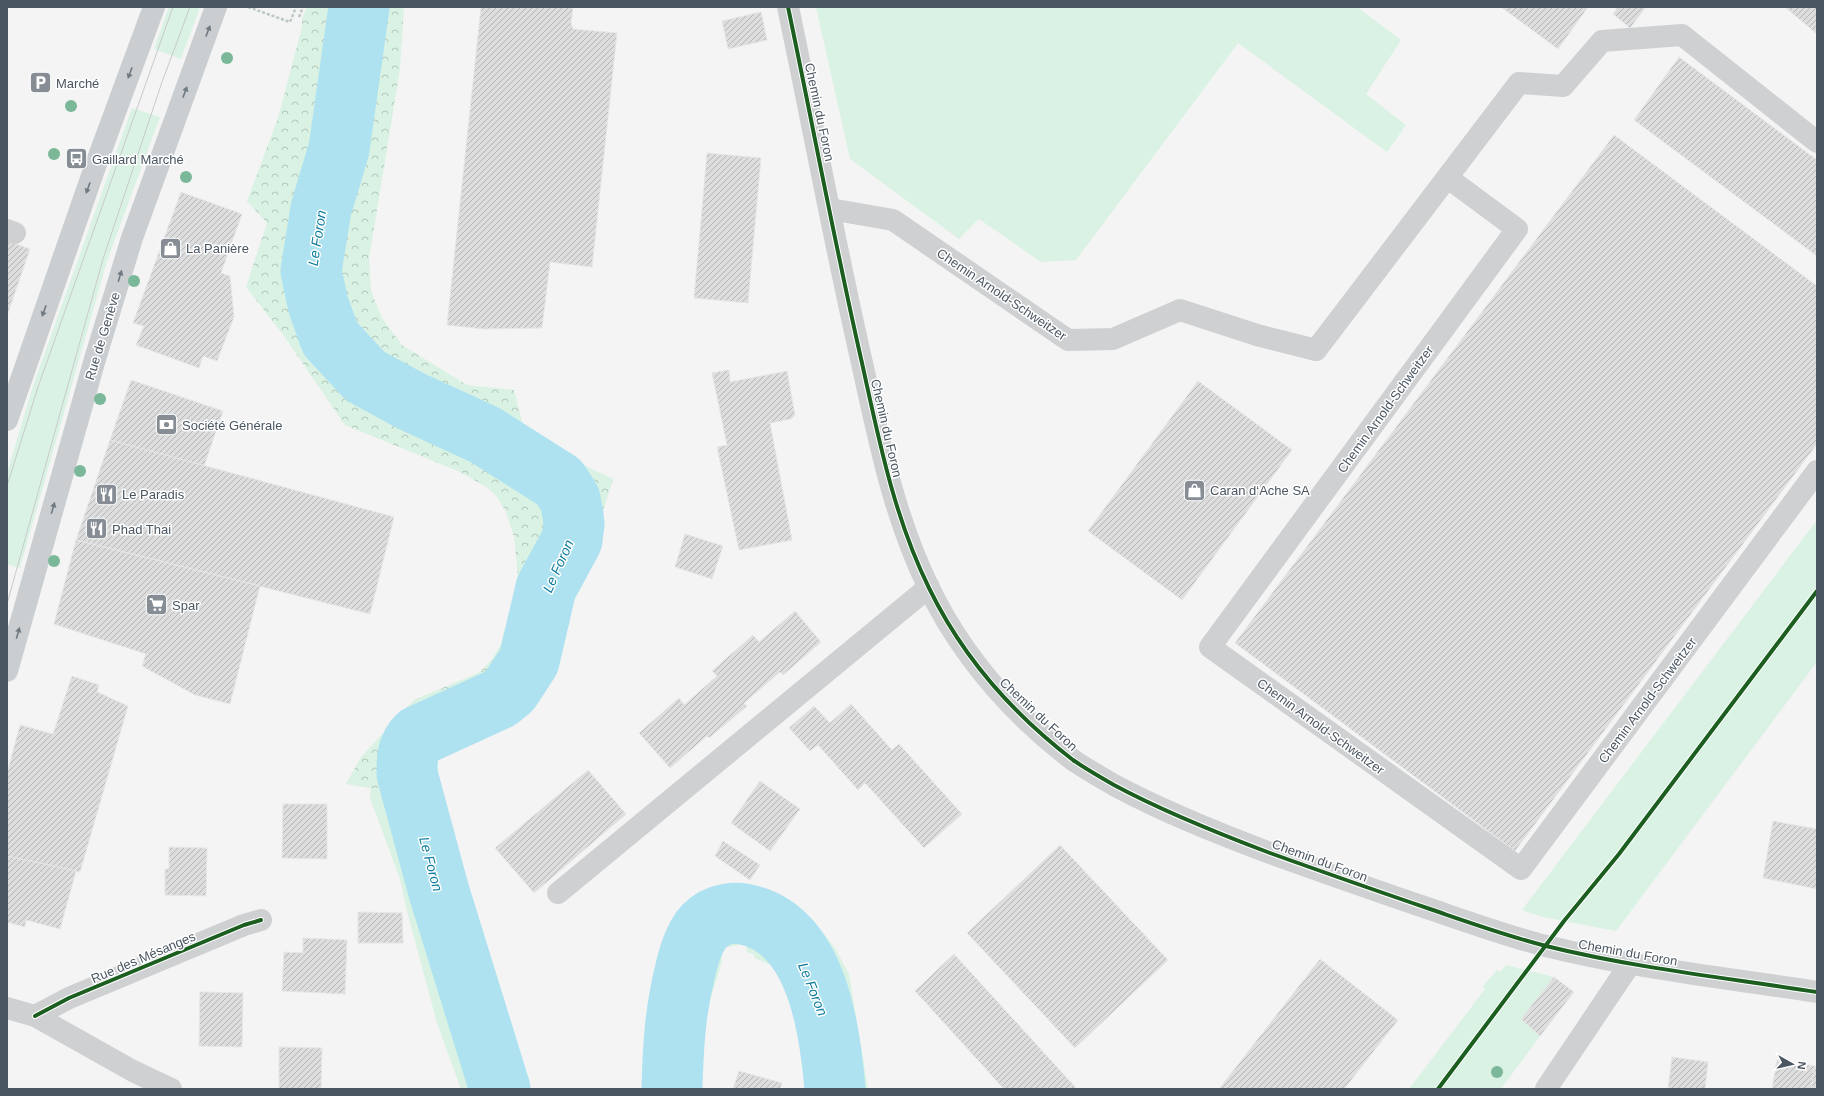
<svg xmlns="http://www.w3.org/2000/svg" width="1824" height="1096" font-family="Arial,sans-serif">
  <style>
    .green { fill: #d9f2e3 }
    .forest { fill: url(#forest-crowns) }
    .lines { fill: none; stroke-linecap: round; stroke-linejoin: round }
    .river { stroke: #aee2f0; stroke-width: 61 }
    .building { fill: url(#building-hatch); stroke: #e5e6e7 }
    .path { stroke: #bcc7c4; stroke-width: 2.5; stroke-dasharray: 3 2; stroke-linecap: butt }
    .minor { stroke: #ced0d2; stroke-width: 22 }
    .major { stroke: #caced1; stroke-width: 22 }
    .tram { stroke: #c9cacc; stroke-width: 1 }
    .cycleway-casing { stroke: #fff; stroke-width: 6 }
    .cycleway { stroke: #1b5e20; stroke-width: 4 }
    .tree { fill: #7ab899 }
    .oneway { fill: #707a83 }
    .labels { text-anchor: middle; stroke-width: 3; stroke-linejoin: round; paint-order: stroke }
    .poi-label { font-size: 13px; fill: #4a5661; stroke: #fff; text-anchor: start }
    .street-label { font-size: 13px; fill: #4a5661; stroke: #fff }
    .water-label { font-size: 14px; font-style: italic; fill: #0c7c9b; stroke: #fff }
  </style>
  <defs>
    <pattern id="forest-crowns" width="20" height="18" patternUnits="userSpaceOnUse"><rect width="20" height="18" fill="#d9f2e3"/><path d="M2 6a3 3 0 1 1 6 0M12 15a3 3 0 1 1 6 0" fill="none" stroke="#b2c7bb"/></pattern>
    <pattern id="building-hatch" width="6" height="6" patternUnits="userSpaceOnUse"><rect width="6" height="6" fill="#ddddde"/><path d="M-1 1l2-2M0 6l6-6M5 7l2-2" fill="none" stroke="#b5b6b7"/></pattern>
  </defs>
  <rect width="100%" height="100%" fill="#f4f4f4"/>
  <!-- green -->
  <g class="green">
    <polygon points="169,7 200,7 181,59 154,49"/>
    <polygon points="816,7 1357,7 1401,40 1366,94 1406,125 1387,152 1238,43 1076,260 1041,262 979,219 959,239 850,159"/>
    <polygon points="132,108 160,117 107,261 20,568 7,564 7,473 33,386"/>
    <polygon points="1817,520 1817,662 1616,931 1543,917 1522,910"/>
    <polygon points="422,759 485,967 531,1089 512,1089 505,1073 453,904 421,790 416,763"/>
    <polygon points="393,778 427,898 425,899 456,996 483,1089 461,1089 437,1023 407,911 400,879 370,798 371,788 376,789"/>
    <path d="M736,890L758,891L781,901L812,919L835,948L849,974L868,1089H845C842,1062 840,1031 833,1005C821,959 788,900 733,903C705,904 688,923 678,948C661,987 664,1046 663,1089H643L653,995L660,962L670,939L680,920L695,902L713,894Z"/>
    <path d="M748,923C789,932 807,992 815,1028L801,1025L788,983L771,965L754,958L755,955L747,952L746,944L721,948L722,962L710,1000L698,1008L696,1025L686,1022L692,981L699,967L700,955L706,939L723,925Z"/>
    <polygon points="1506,965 1554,977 1521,1019 1540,1036 1501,1089 1409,1089 1485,989 1483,986 1497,970 1500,972"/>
  </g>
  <!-- forest -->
  <polygon class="forest" points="307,7 404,7 400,69 369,259 371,291 382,318 402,345 467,385 514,390 526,437 613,479 594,541 533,684 515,715 422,759 376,789 346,784 361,757 414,700 480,672 492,659 501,644 518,577 514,537 506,512 497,497 488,488 460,472 345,425 284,336 246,287 267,223 247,201 278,118 302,27 302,19"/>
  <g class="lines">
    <!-- river -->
    <g class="river">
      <path d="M359,7L339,149L321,209L311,271L318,304L330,338L365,376L411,401L485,435L559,482L570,499L573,515L574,524L572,540L546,588L529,661L510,690L499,699L418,736C407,747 407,759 407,774L439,892L500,1089"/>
      <path d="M672,1089C673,1049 675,1011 685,972C688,958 692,943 701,930C711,917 728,911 744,914C817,928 830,1029 835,1089"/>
    </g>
  </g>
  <!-- building -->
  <g class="building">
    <polygon points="481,7 573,7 571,23 573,29 617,33 592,267 550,262 542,328 484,329 447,325"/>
    <polygon points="1501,7 1588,7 1558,49"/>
    <polygon points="1618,7 1643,7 1645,8 1630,28 1613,14"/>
    <polygon points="1785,7 1817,7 1817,34"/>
    <polygon points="761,12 767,40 728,49 722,21"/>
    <polygon points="1679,57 1817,160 1817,256 1634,120"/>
    <polygon points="1614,135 1817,286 1817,444 1515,851 1235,643"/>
    <polygon points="707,153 761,158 748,303 694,298"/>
    <polygon points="181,192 242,214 221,273 230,276 234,317 217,361 203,356 199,368 136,345 144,326 133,323"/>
    <polygon points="7,241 30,249 7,316"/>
    <polygon points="729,370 730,382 787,371 795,415 791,419 770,423 792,540 739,550 717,447 727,445 712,373"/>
    <polygon points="131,380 223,411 204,466 110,440"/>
    <polygon points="1198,381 1292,450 1182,600 1088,531"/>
    <polygon points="110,440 394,517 370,614 76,540"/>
    <polygon points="685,534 723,546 712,579 675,567"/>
    <polygon points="76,540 260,586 230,704 195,695 142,666 146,654 54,624"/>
    <polygon points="795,611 821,642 783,675 780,672 744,703 747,706 709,738 707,736 670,768 639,733 679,698 684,705 717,676 712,671 753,635 759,642"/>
    <polygon points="72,676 99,685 97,692 128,706 80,872 7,856 7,773 20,725 53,734"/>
    <polygon points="851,704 892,750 899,744 962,814 924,848 865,783 858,790 818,745 810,751 789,728 814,706 830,723"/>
    <polygon points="588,770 626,814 534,893 495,848"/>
    <polygon points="760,781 800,809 770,851 731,823"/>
    <polygon points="283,804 327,804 327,859 282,858"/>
    <polygon points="1773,821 1817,829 1817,889 1763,878"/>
    <polygon points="723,841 760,865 750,880 715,856"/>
    <polygon points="1060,845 1168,960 1075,1048 967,933"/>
    <polygon points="169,847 207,848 206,896 165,895 165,869 169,869"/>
    <polygon points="7,856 76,871 60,929 26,920 25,927 7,922"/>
    <polygon points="358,912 402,913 403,943 358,943"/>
    <polygon points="303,938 347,940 345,994 282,991 284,952 303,953"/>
    <polygon points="954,954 1077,1089 1004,1089 915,991"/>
    <polygon points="1320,959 1398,1020 1344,1089 1219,1089"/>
    <polygon points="1554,977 1574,992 1540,1036 1521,1019"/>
    <polygon points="200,992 243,993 242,1047 199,1046"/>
    <polygon points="279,1047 322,1048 321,1089 279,1089"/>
    <polygon points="1672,1057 1708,1062 1705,1089 1668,1089"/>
    <polygon points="1777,1060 1815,1066 1811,1089 1772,1089"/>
    <polygon points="1815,1066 1817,1066 1817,1089 1811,1089"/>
    <polygon points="739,1071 782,1083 780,1089 733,1089"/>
  </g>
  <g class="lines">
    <!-- path -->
    <g class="path">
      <polyline points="248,7 290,22 296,7"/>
      <polyline points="299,17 303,7"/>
    </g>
    <!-- minor -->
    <g class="minor">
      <path d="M788,7C813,126 835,245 862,363C879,440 894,517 929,588C962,656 1013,714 1073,760C1086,769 1100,777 1114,785C1164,812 1217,833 1270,853C1323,872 1377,891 1430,909C1468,922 1507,936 1546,946C1635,968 1727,978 1817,992"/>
      <polyline points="1448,178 1517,229 1210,647 1521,869 1817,471"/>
      <polyline points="830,209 893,220 1068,340 1113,339 1180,310 1257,335 1316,350 1519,83 1563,86 1602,41 1682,35 1817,142"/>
      <polyline points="7,230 15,233"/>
      <polyline points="558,893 929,587"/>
      <polyline points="7,1008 35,1016 133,1071 171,1089"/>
      <polyline points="35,1016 69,998 244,925 261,920"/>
      <polyline points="1546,1089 1630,964"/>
    </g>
    <!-- major -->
    <g class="major">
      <polyline points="7,420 96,164 154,7"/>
      <polyline points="7,671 95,359 132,238 216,7"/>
    </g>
    <!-- tram -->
    <g class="tram">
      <polyline points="7,486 38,387 173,7"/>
      <polyline points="7,604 103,259 162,82 190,7"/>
    </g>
    <defs>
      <g id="cycleway">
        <path d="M788,7C813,126 835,245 862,363C879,440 894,517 929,588C962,656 1013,714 1073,760C1086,769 1100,777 1114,785C1164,812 1217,833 1270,853C1323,872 1377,891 1430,909C1468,922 1507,936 1546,946C1635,968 1727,978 1817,992"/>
        <polyline points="35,1016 69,998 244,925 261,920"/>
        <polyline points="1438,1089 1564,921 1619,854 1817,591"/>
      </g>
    </defs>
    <!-- cycleway casing -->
    <use href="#cycleway" class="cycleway-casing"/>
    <!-- cycleway -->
    <use href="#cycleway" class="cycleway"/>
  </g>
  <!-- trees -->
  <g class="tree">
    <circle cx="227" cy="58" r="6"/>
    <circle cx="71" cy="106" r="6"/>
    <circle cx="54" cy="154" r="6"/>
    <circle cx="186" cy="177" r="6"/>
    <circle cx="134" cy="281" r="6"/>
    <circle cx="100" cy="399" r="6"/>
    <circle cx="80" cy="471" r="6"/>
    <circle cx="54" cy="561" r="6"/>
    <circle cx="1497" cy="1072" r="6"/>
  </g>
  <!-- one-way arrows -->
  <defs><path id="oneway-solid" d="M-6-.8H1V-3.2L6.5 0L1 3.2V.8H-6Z"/></defs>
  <g class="oneway">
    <use href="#oneway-solid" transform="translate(208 31) rotate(-70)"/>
    <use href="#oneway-solid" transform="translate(130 73) rotate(110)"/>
    <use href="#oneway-solid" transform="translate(185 92) rotate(-70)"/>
    <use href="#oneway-solid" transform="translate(88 188) rotate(110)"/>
    <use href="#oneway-solid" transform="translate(120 276) rotate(-73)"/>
    <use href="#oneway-solid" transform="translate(44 311) rotate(110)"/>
    <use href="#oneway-solid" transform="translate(53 508) rotate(-74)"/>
    <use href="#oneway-solid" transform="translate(18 633) rotate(-74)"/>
  </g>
  <!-- icons -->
  <defs>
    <symbol id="parking-square" viewBox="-11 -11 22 22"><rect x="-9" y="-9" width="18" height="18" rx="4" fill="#868d94" stroke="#fff"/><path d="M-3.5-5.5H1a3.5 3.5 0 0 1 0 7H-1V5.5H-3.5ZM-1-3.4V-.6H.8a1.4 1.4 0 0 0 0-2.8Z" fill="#fff"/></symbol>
    <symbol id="bus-square" viewBox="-11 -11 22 22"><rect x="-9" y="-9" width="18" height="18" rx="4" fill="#868d94" stroke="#fff"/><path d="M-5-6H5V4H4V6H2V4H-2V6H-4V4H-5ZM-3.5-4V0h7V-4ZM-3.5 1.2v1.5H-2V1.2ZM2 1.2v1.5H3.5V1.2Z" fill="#fff"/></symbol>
    <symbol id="shop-square" viewBox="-11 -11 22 22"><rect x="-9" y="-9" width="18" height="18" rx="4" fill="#868d94" stroke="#fff"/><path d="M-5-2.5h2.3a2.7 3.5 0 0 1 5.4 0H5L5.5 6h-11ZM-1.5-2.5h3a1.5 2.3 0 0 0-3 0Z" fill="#fff"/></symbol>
    <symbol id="bank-square" viewBox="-11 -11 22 22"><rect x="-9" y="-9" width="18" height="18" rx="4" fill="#868d94" stroke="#fff"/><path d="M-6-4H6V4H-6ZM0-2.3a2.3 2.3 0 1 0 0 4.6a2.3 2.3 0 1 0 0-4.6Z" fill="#fff"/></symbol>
    <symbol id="restaurant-square" viewBox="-11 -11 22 22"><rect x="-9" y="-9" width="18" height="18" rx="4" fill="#868d94" stroke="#fff"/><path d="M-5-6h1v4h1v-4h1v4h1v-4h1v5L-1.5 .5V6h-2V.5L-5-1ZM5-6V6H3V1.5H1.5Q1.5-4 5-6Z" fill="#fff"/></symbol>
    <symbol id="supermarket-square" viewBox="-11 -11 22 22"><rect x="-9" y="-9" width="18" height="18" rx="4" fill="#868d94" stroke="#fff"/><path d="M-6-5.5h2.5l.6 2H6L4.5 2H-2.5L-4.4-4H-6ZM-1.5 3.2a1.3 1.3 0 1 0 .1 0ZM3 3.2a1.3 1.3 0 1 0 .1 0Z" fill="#fff"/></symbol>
  </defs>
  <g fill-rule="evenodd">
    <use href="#parking-square" x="28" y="70" width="25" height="25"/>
    <use href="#bus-square" x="64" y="146" width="25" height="25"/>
    <use href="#shop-square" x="158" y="236" width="25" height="25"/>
    <use href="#bank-square" x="154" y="412" width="25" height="25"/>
    <use href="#shop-square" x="1182" y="478" width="25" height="25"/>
    <use href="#restaurant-square" x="94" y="482" width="25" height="25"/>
    <use href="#restaurant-square" x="84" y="516" width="25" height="25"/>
    <use href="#supermarket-square" x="144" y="592" width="25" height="25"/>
  </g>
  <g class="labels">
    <!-- poi labels -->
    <g class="poi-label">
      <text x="56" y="88">Marché</text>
      <text x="92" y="164">Gaillard Marché</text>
      <text x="186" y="253">La Panière</text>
      <text x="182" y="430">Société Générale</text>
      <text x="1210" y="495">Caran d‘Ache SA</text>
      <text x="122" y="499">Le Paradis</text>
      <text x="112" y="534">Phad Thai</text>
      <text x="172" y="610">Spar</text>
    </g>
    <!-- street labels -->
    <g class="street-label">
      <text transform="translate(820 112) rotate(78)" y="5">Chemin du Foron</text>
      <text transform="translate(1002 294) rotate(34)" y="5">Chemin Arnold-Schweitzer</text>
      <text transform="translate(102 336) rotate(-73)" y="5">Rue de Genève</text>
      <text transform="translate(1385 409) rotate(-54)" y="5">Chemin Arnold-Schweitzer</text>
      <text transform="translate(887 428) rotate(77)" y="5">Chemin du Foron</text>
      <text transform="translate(1647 700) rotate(-53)" y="5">Chemin Arnold-Schweitzer</text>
      <text transform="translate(1039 714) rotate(43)" y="5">Chemin du Foron</text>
      <text transform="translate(1321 726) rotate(36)" y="5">Chemin Arnold-Schweitzer</text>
      <text transform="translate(1320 860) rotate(20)" y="5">Chemin du Foron</text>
      <text transform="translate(1628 952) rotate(10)" y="5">Chemin du Foron</text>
      <text transform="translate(143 957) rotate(-23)" y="5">Rue des Mésanges</text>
    </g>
    <!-- water labels -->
    <g class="water-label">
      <text transform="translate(317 238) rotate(-81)" y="5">Le Foron</text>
      <text transform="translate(558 566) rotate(-66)" y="5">Le Foron</text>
      <text transform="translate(431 864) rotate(75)" y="5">Le Foron</text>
      <text transform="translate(813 989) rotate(68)" y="5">Le Foron</text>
    </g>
  </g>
  <!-- border -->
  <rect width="1824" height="1096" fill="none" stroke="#4a5661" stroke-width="16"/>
  <!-- north arrow -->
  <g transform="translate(1792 1064) rotate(98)" stroke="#ffffff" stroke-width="3" paint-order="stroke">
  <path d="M0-3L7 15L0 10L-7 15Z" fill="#4a5661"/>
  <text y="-6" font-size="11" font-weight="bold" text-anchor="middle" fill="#4a5661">N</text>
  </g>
</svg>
